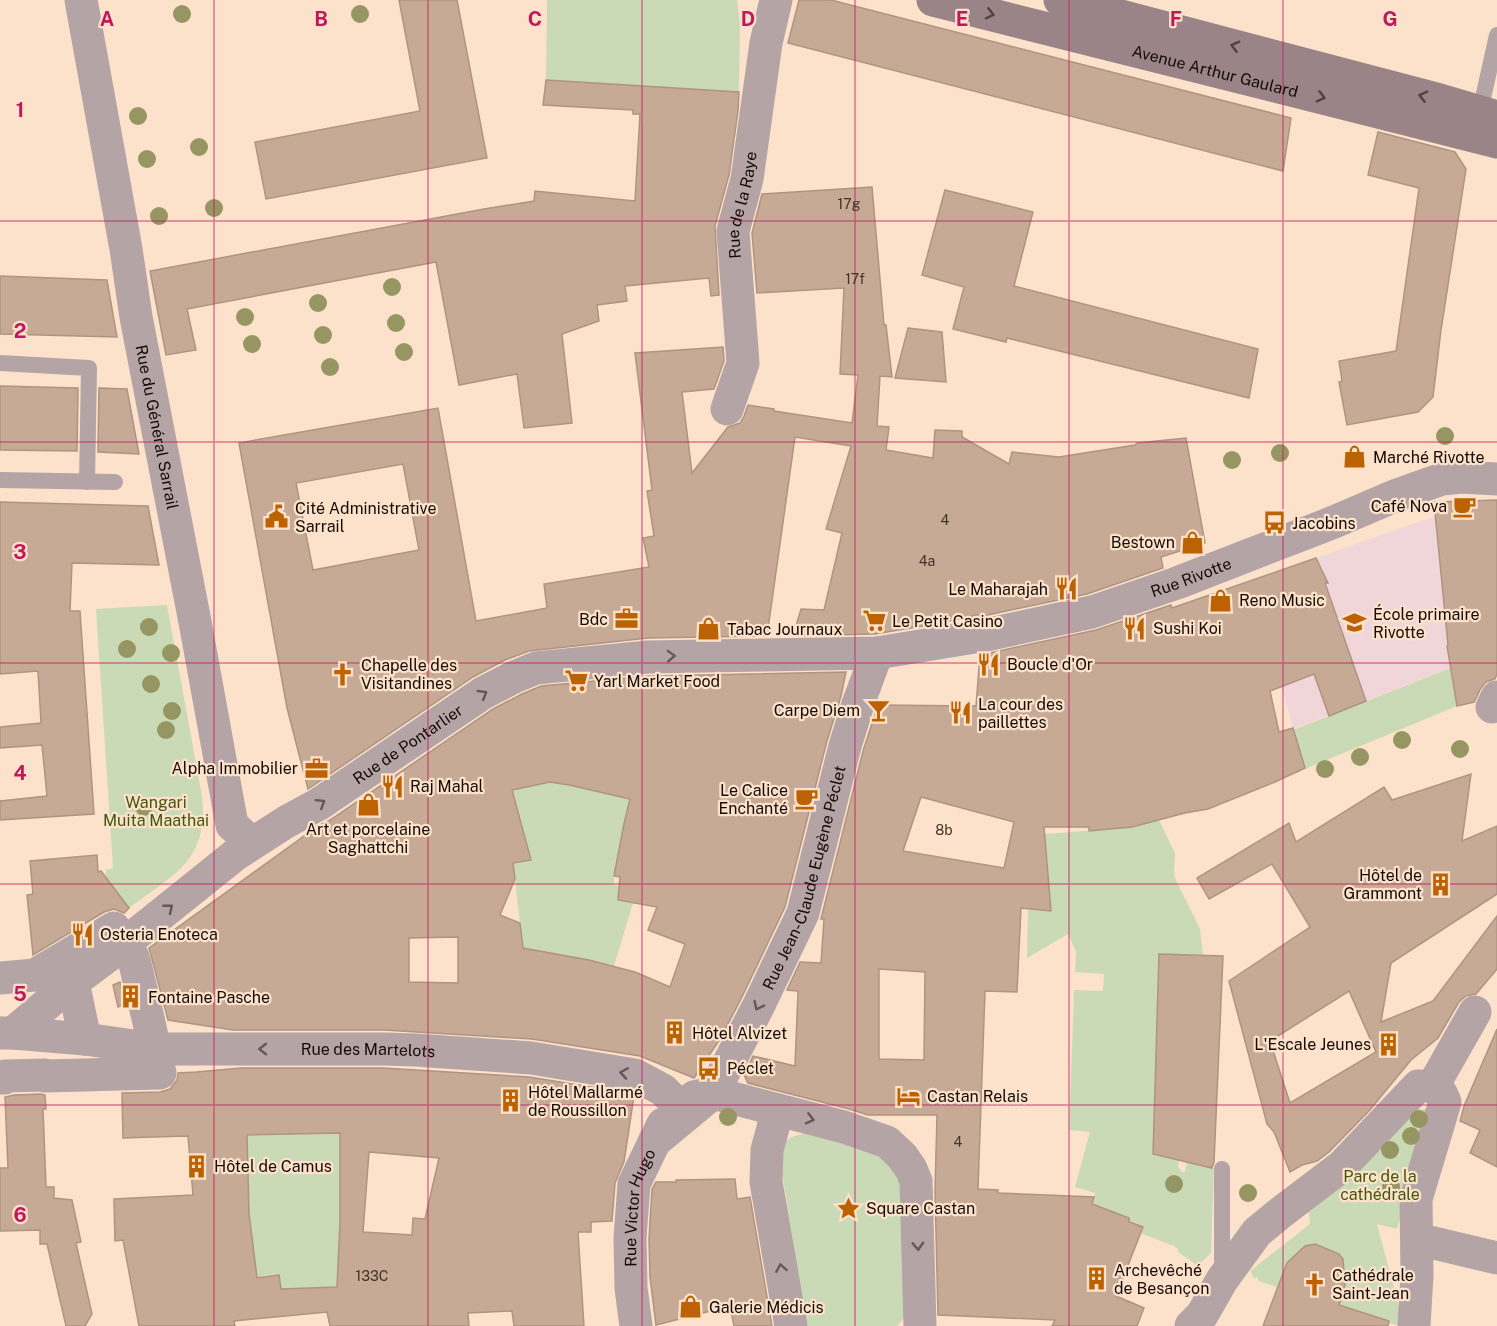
<svg xmlns="http://www.w3.org/2000/svg" width="1497" height="1326" font-family="'Public Sans',sans-serif">
  <style>
    .education { fill: #f1d6d9 }
    .green { fill: #cbdab6 }
    .building { fill: #c6aa96; stroke: #af9481; stroke-width: 1.5; fill-rule: evenodd }
    .lines { fill: none; stroke-linecap: round; stroke-linejoin: round }
    .service { stroke: #b5a4a6; stroke-width: 16 }
    .minor { stroke: #b5a4a6; stroke-width: 33 }
    .secondary { stroke: #9b8487; stroke-width: 33 }
    .tree { fill: #969662 }
    .oneway { stroke: #514140 }
    .oneway2 { stroke: #645856 }
    .grid { fill: none; stroke: #c2185b; stroke-width: 1.5; stroke-opacity: 0.55 }
    .labels { text-anchor: middle; stroke-width: 4.5; stroke-linejoin: round; paint-order: stroke }
    .number-label { font-size: 14px; fill: #403329 }
    .street-label { font-size: 16px; fill: #140b05; stroke: #fde2cb }
    .poi-label { font-size: 16px; fill: #140b05; stroke: #fde2cb; text-anchor: start }
    .park-label { font-size: 16px; fill: #41580c; stroke: #fde2cb }
    .grid-label { font-size: 20px; text-anchor: middle; font-weight: bold; fill: #c2185b; stroke: #fde2cb; stroke-width: 4.5; stroke-linejoin: round; paint-order: stroke }
  </style>
  <rect width="100%" height="100%" fill="#fde2cb"/>
  <!-- education -->
  <polygon class="education" points="1436,516 1451,668 1293,729 1253,580"/>
  <!-- green -->
  <g class="green">
    <polygon points="547,0 737,0 740,25 739,92 546,80"/>
    <path d="M167,605L202,796C209,861 174,874 129,908L120,897L106,906V870L113,868L96,609Z"/>
    <polygon points="1451,668 1457,706 1305,769 1293,730"/>
    <path d="M550,782L631,797L625,821L614,876V885L619,886L618,900L633,903L614,966C582,958 551,954 519,951L520,924L513,863L531,860L520,816L506,819L498,793Z"/>
    <path d="M1159,820L1175,853L1174,872L1175,878L1200,929L1203,955L1159,954L1153,1153L1179,1160L1178,1167L1182,1172H1185L1187,1162L1214,1168L1211,1253L1198,1266L1178,1252V1249L1174,1246L1140,1233L1143,1227L1129,1222V1218L1092,1204L1095,1193L1075,1187L1090,1132L1069,1130L1074,990L1103,991L1104,974L1075,972L1076,952L1068,934L1027,958L1028,908L1051,910L1045,834C1083,831 1121,829 1159,820Z"/>
    <polygon points="1434,1108 1411,1179 1397,1229 1377,1224 1404,1326 1392,1324 1336,1305 1345,1284 1343,1282 1342,1259 1338,1253 1335,1254 1324,1248 1313,1247 1312,1244 1306,1246 1282,1289 1259,1281 1257,1277 1254,1278 1250,1271 1310,1224 1309,1212 1388,1137 1413,1110"/>
    <polygon points="340,1133 340,1222 337,1287 281,1289 279,1275 257,1278 249,1213 247,1135"/>
    <path d="M802,1134H810L874,1151L901,1177L905,1317L897,1326H806L780,1159C782,1142 785,1138 802,1134Z"/>
  </g>
  <!-- building -->
  <g class="building">
    <polygon points="399,0 457,0 487,158 266,199 255,142 420,111"/>
    <polygon points="799,0 831,0 1291,118 1283,171 788,43"/>
    <polygon points="546,80 739,92 738,111 729,175 715,226 719,295 711,296 709,278 625,286 627,301 597,305 599,321 562,334 572,423 524,428 517,374 459,385 436,262 187,309 196,350 166,355 150,271 484,209 534,201 535,191 635,201 640,114 633,114 633,110 543,105"/>
    <polygon points="1378,132 1455,152 1466,169 1441,330 1433,397 1418,412 1347,425 1339,382 1342,381 1339,361 1396,351 1419,188 1368,175"/>
    <path d="M872,187L884,325H886L892,377L880,376L877,426L889,427L886,450L933,458L935,430L962,431V437L1009,464L1012,452L1059,457L1135,445L1137,443L1186,438L1205,543L1161,557L1163,568L1087,594L983,616V614L929,625L875,634L793,636L801,609L824,610L842,533L826,529L851,446L795,437L767,636L648,638L529,651L505,660L473,677L308,789L287,708L239,443L438,408L476,621L547,608L544,584L649,567L643,538L654,536L647,491L652,490L635,353L723,347L724,361L714,389L682,392L692,473L728,427L740,423L744,416L748,405L774,409V411L852,423L858,375L840,374L844,288L757,293L752,233L762,194ZM403,464L419,550L313,570L296,483Z"/>
    <polygon points="945,190 1033,212 1014,286 1258,349 1249,398 1007,338 1006,342 953,329 964,287 922,275"/>
    <polygon points="0,276 107,280 117,337 0,334"/>
    <polygon points="908,328 942,332 946,382 895,378"/>
    <polygon points="0,386 78,388 77,451 0,450"/>
    <polygon points="99,388 127,389 139,454 98,452"/>
    <polygon points="1497,500 1497,674 1495,679 1486,682 1481,688 1474,702 1457,706 1447,646 1448,645 1434,502"/>
    <polygon points="0,502 148,506 159,565 72,563 70,611 80,611 94,814 0,820 0,801 47,796 42,745 0,748 0,727 41,723 38,671 0,674"/>
    <path d="M1316,558L1328,583H1325L1366,701L1329,716L1314,674L1270,691L1279,732L1293,728L1305,768L1275,782L1208,809L1185,813L1132,827L1089,831V827H1044L1051,911L1021,908L1017,992L985,991L978,1189L998,1190V1193L1094,1197L1092,1204L1129,1218V1222L1143,1227L1116,1296L1144,1308L1137,1326H1052L1055,1320L938,1315L935,1191L937,1115H868L849,1109L748,1083L744,1075L753,1056L795,1066L798,991L787,990L800,962L821,963L824,919H821L863,751L878,705L976,706L980,655L1096,630L1171,605L1172,608ZM921,797L1014,822L1004,868L903,851ZM879,969L925,972L924,1060L879,1059Z"/>
    <path d="M846,672L841,696L827,741L785,907L741,999L720,1039L694,1078L640,1056L532,1039L384,1030H233L168,1020L149,948L318,826L330,820L493,709L522,694L541,686L649,676ZM550,782L569,785L630,799L624,824L614,876L620,877L618,900L657,907L648,930L685,944L670,987L635,972L589,960L523,948L520,923L500,915L515,879L513,863L531,860L512,790ZM458,937V983L409,982V938Z"/>
    <path d="M1471,774L1462,841L1497,826V894L1391,963L1381,1022L1433,1001L1497,916V969L1476,994L1466,996L1459,1002L1438,1038L1411,1060L1369,1111L1329,1152L1317,1161L1302,1165L1290,1172L1274,1132L1267,1124L1229,981L1310,927L1272,864L1209,899L1197,878L1289,823L1296,842L1384,787L1392,800ZM1349,991L1376,1052L1290,1103L1270,1041Z"/>
    <polygon points="97,855 98,872 101,871 129,908 124,913 114,909 104,912 33,955 27,895 33,894 30,861"/>
    <polygon points="1159,954 1223,956 1214,1162 1212,1168 1153,1154"/>
    <polygon points="120,982 125,1004 118,1007 113,985"/>
    <polygon points="1497,1029 1497,1167 1470,1153 1480,1130 1460,1121 1464,1106"/>
    <path d="M241,1068H383L529,1077L629,1093L634,1096L624,1162L615,1183L612,1221L591,1222V1232H578L584,1326H514L512,1311L468,1313L469,1326H330L327,1312L234,1321L235,1326H139L123,1240L115,1241L114,1199L193,1195L188,1136L123,1138L122,1093L160,1092L170,1089L177,1080L178,1073L196,1072ZM340,1133V1222L337,1287L281,1289L279,1275L257,1278L249,1213L247,1135ZM369,1152L439,1158L425,1219L413,1218L412,1235L363,1232Z"/>
    <polygon points="41,1094 45,1095 46,1109 43,1109 46,1187 54,1187 54,1198 72,1200 81,1242 76,1243 92,1314 85,1326 66,1326 47,1244 40,1244 40,1230 0,1231 0,1168 8,1168 5,1097 14,1095"/>
    <polygon points="735,1179 737,1199 750,1197 772,1326 734,1326 730,1306 656,1325 650,1277 649,1239 652,1189 656,1182 676,1182 676,1180"/>
    <polygon points="1315,1244 1339,1254 1343,1259 1345,1285 1339,1305 1389,1321 1388,1326 1263,1326 1287,1263 1305,1246"/>
  </g>
  <g class="lines">
    <!-- service -->
    <g class="service">
      <polyline points="1479,116 1497,35"/>
      <polyline points="0,363 89,368 87,482"/>
      <polyline points="0,480 115,482"/>
      <polyline points="1222,1273 1222,1169"/>
    </g>
    <!-- minor -->
    <g class="minor">
      <path id="s1" d="M81,0L126,249L136,317L195,622L232,825L252,843"/>
      <path id="s2" d="M727,409L743,363L733,231L747,179L766,43L776,0"/>
      <polyline points="1492,707 1497,697"/>
      <polyline points="0,978 35,975 114,928 133,957 135,964 148,1018 160,1073 45,1076 45,1075 5,1076 5,1078 0,1078"/>
      <polyline points="73,982 85,1039"/>
      <path id="s3" d="M0,1033H13L85,1039L155,1049H383L415,1050L531,1058L635,1075L663,1090L674,1101"/>
      <path id="s4" d="M13,1033L73,982L124,944L235,855L286,822L319,804L483,693L514,677L536,668L648,657L877,653L981,636L1092,612L1177,583L1334,522L1397,495L1442,479L1461,477L1497,479"/>
      <polyline points="1433,1086 1475,1012"/>
      <polyline points="694,1097 713,1093 844,1127 887,1142 902,1156 911,1169 916,1181 920,1326"/>
      <polyline points="776,1110 773,1128 767,1150 766,1182 791,1326"/>
      <path id="s5" d="M654,1142L713,1093L758,1007L803,913L845,746L858,704L877,653"/>
      <polyline points="1417,1239 1497,1258"/>
      <path id="s6" d="M636,1326L631,1288L630,1238L634,1184L663,1124"/>
      <polyline points="1191,1326 1202,1315 1222,1280 1257,1232 1279,1214 1342,1166 1418,1086 1433,1086"/>
      <polyline points="1414,1326 1417,1275 1416,1199 1445,1102 1442,1095 1433,1086"/>
    </g>
    <!-- secondary -->
    <g class="secondary">
      <path id="s7" d="M933,0L1497,142"/>
      <polyline points="1060,0 1440,100 1497,117"/>
    </g>
  </g>
  <!-- trees -->
  <g class="tree">
    <circle cx="182" cy="14" r="9"/>
    <circle cx="360" cy="14" r="9"/>
    <circle cx="138" cy="116" r="9"/>
    <circle cx="199" cy="147" r="9"/>
    <circle cx="147" cy="159" r="9"/>
    <circle cx="214" cy="208" r="9"/>
    <circle cx="159" cy="216" r="9"/>
    <circle cx="392" cy="287" r="9"/>
    <circle cx="318" cy="303" r="9"/>
    <circle cx="245" cy="317" r="9"/>
    <circle cx="396" cy="323" r="9"/>
    <circle cx="323" cy="335" r="9"/>
    <circle cx="252" cy="344" r="9"/>
    <circle cx="404" cy="352" r="9"/>
    <circle cx="330" cy="367" r="9"/>
    <circle cx="1445" cy="436" r="9"/>
    <circle cx="1280" cy="453" r="9"/>
    <circle cx="1232" cy="460" r="9"/>
    <circle cx="149" cy="627" r="9"/>
    <circle cx="127" cy="649" r="9"/>
    <circle cx="171" cy="653" r="9"/>
    <circle cx="151" cy="684" r="9"/>
    <circle cx="172" cy="711" r="9"/>
    <circle cx="166" cy="730" r="9"/>
    <circle cx="1402" cy="740" r="9"/>
    <circle cx="1460" cy="749" r="9"/>
    <circle cx="1360" cy="757" r="9"/>
    <circle cx="1325" cy="769" r="9"/>
    <circle cx="144" cy="807" r="9"/>
    <circle cx="728" cy="1117" r="9"/>
    <circle cx="1419" cy="1119" r="9"/>
    <circle cx="1411" cy="1136" r="9"/>
    <circle cx="1390" cy="1150" r="9"/>
    <circle cx="1174" cy="1184" r="9"/>
    <circle cx="1391" cy="1187" r="9"/>
    <circle cx="1248" cy="1193" r="9"/>
  </g>
  <!-- one-way arrows -->
  <defs><path id="oneway-chevron" d="M-2-3.5L2.5 0L-2 3.5" fill="none" stroke-width="1.6" stroke-linecap="round" stroke-linejoin="round" transform="scale(1.5)"/></defs>
  <g class="oneway">
    <use href="#oneway-chevron" transform="translate(990 14) rotate(14)"/>
    <use href="#oneway-chevron" transform="translate(1235 46) rotate(-165)"/>
    <use href="#oneway-chevron" transform="translate(1423 96) rotate(-165)"/>
    <use href="#oneway-chevron" transform="translate(1321 97) rotate(14)"/>
  </g>
  <g class="oneway2">
    <use href="#oneway-chevron" transform="translate(671 656) rotate(-2)"/>
    <use href="#oneway-chevron" transform="translate(483 694) rotate(-31)"/>
    <use href="#oneway-chevron" transform="translate(321 803) rotate(-32)"/>
    <use href="#oneway-chevron" transform="translate(169 908) rotate(-39)"/>
    <use href="#oneway-chevron" transform="translate(758 1006) rotate(116)"/>
    <use href="#oneway-chevron" transform="translate(263 1049) rotate(180)"/>
    <use href="#oneway-chevron" transform="translate(624 1073) rotate(-171)"/>
    <use href="#oneway-chevron" transform="translate(810 1119) rotate(14)"/>
    <use href="#oneway-chevron" transform="translate(918 1246) rotate(88)"/>
    <use href="#oneway-chevron" transform="translate(781 1268) rotate(-100)"/>
  </g>
  <!-- grid -->
  <path class="grid" d="M214,0V1326M428,0V1326M642,0V1326M855,0V1326M1069,0V1326M1283,0V1326M0,221H1497M0,442H1497M0,663H1497M0,884H1497M0,1105H1497"/>
  <!-- icons -->
  <defs>
    <symbol id="shop-bare" viewBox="-9 -9 18 18"><path d="M-5-2.5h2.3a2.7 3.5 0 0 1 5.4 0H5L5.5 6h-11ZM-1.5-2.5h3a1.5 2.3 0 0 0-3 0Z" fill="#bc6202" stroke="#fde2cb" stroke-width="2.5" paint-order="stroke"/></symbol>
    <symbol id="cafe-bare" viewBox="-9 -9 18 18"><path d="M-5.5-4.5H6V0H3Q3 3.5 0 3.5H-2.5Q-5.5 3.5-5.5 0ZM3-3.2v2h1.7v-2ZM-6 4.5H4V6H-6Z" fill="#bc6202" stroke="#fde2cb" stroke-width="2.5" paint-order="stroke"/></symbol>
    <symbol id="civic-bare" viewBox="-9 -9 18 18"><path d="M-.6-6.5H3V-4.5H.6V-3L4-1V1h2V6H-6V1h2V-1L-.6-3ZM-1.2 2.5V6h2.4V2.5Z" fill="#bc6202" stroke="#fde2cb" stroke-width="2.5" paint-order="stroke"/></symbol>
    <symbol id="bus-bare" viewBox="-9 -9 18 18"><path d="M-5-6H5V4H4V6H2V4H-2V6H-4V4H-5ZM-3.5-4V0h7V-4ZM-3.5 1.2v1.5H-2V1.2ZM2 1.2v1.5H3.5V1.2Z" fill="#bc6202" stroke="#fde2cb" stroke-width="2.5" paint-order="stroke"/></symbol>
    <symbol id="restaurant-bare" viewBox="-9 -9 18 18"><path d="M-5-6h1v4h1v-4h1v4h1v-4h1v5L-1.5 .5V6h-2V.5L-5-1ZM5-6V6H3V1.5H1.5Q1.5-4 5-6Z" fill="#bc6202" stroke="#fde2cb" stroke-width="2.5" paint-order="stroke"/></symbol>
    <symbol id="office-bare" viewBox="-9 -9 18 18"><path d="M-6-3h4V-5.5h4V-3h4V5H-6ZM-1-4.5V-3h2v-1.5ZM-6 0V1H6V0Z" fill="#bc6202" stroke="#fde2cb" stroke-width="2.5" paint-order="stroke"/></symbol>
    <symbol id="supermarket-bare" viewBox="-9 -9 18 18"><path d="M-6-5.5h2.5l.6 2H6L4.5 2H-2.5L-4.4-4H-6ZM-1.5 3.2a1.3 1.3 0 1 0 .1 0ZM3 3.2a1.3 1.3 0 1 0 .1 0Z" fill="#bc6202" stroke="#fde2cb" stroke-width="2.5" paint-order="stroke"/></symbol>
    <symbol id="school-bare" viewBox="-9 -9 18 18"><path d="M0-5L7-2L0 1L-7-2ZM-4 1L0 2.5L4 1V4Q0 6-4 4Z" fill="#bc6202" stroke="#fde2cb" stroke-width="2.5" paint-order="stroke"/></symbol>
    <symbol id="church-bare" viewBox="-9 -9 18 18"><path d="M-1.2-6h2.4v3.5h3.3v2.4h-3.3V6h-2.4V-.1h-3.3v-2.4h3.3Z" fill="#bc6202" stroke="#fde2cb" stroke-width="2.5" paint-order="stroke"/></symbol>
    <symbol id="bar-bare" viewBox="-9 -9 18 18"><path d="M-6-5H6L.8 .8V4.5H3.5V6h-7V4.5H-.8V.8Z" fill="#bc6202" stroke="#fde2cb" stroke-width="2.5" paint-order="stroke"/></symbol>
    <symbol id="building-bare" viewBox="-9 -9 18 18"><path d="M-4-6H4V6H1V3H-1V6H-4ZM-2.5-4.3h1.7v1.8h-1.7ZM.8-4.3h1.7v1.8H.8ZM-2.5-1h1.7V.8h-1.7ZM.8-1h1.7V.8H.8Z" fill="#bc6202" stroke="#fde2cb" stroke-width="2.5" paint-order="stroke"/></symbol>
    <symbol id="hotel-bare" viewBox="-9 -9 18 18"><path d="M-6-4.5h1.5V1H6V5H4.5V3h-9V5H-6ZM-4 0a1.8 1.8 0 1 1 3.6 0ZM.5 0V-2.5h3Q6-2.5 6 0Z" fill="#bc6202" stroke="#fde2cb" stroke-width="2.5" paint-order="stroke"/></symbol>
    <symbol id="sight-bare" viewBox="-9 -9 18 18"><path d="M0-6L1.8-2.2L6-1.7L2.9 1.2L3.7 5.4L0 3.3L-3.7 5.4L-2.9 1.2L-6-1.7L-1.8-2.2Z" fill="#bc6202" stroke="#fde2cb" stroke-width="2.5" paint-order="stroke"/></symbol>
  </defs>
  <g fill-rule="evenodd">
    <use href="#shop-bare" x="1338" y="440" width="33" height="33"/>
    <use href="#cafe-bare" x="1448" y="490" width="33" height="33"/>
    <use href="#civic-bare" x="260" y="500" width="33" height="33"/>
    <use href="#bus-bare" x="1258" y="506" width="33" height="33"/>
    <use href="#shop-bare" x="1176" y="526" width="33" height="33"/>
    <use href="#restaurant-bare" x="1050" y="572" width="33" height="33"/>
    <use href="#shop-bare" x="1204" y="584" width="33" height="33"/>
    <use href="#office-bare" x="610" y="602" width="33" height="33"/>
    <use href="#supermarket-bare" x="858" y="604" width="33" height="33"/>
    <use href="#school-bare" x="1338" y="606" width="33" height="33"/>
    <use href="#restaurant-bare" x="1118" y="612" width="33" height="33"/>
    <use href="#shop-bare" x="692" y="612" width="33" height="33"/>
    <use href="#restaurant-bare" x="972" y="648" width="33" height="33"/>
    <use href="#church-bare" x="326" y="658" width="33" height="33"/>
    <use href="#supermarket-bare" x="560" y="664" width="33" height="33"/>
    <use href="#bar-bare" x="862" y="694" width="33" height="33"/>
    <use href="#restaurant-bare" x="944" y="696" width="33" height="33"/>
    <use href="#office-bare" x="300" y="752" width="33" height="33"/>
    <use href="#restaurant-bare" x="376" y="770" width="33" height="33"/>
    <use href="#cafe-bare" x="790" y="782" width="33" height="33"/>
    <use href="#shop-bare" x="352" y="788" width="33" height="33"/>
    <use href="#building-bare" x="1424" y="868" width="33" height="33"/>
    <use href="#restaurant-bare" x="66" y="918" width="33" height="33"/>
    <use href="#building-bare" x="114" y="980" width="33" height="33"/>
    <use href="#building-bare" x="658" y="1016" width="33" height="33"/>
    <use href="#building-bare" x="1372" y="1028" width="33" height="33"/>
    <use href="#bus-bare" x="692" y="1052" width="33" height="33"/>
    <use href="#hotel-bare" x="892" y="1080" width="33" height="33"/>
    <use href="#building-bare" x="494" y="1084" width="33" height="33"/>
    <use href="#building-bare" x="180" y="1150" width="33" height="33"/>
    <use href="#sight-bare" x="832" y="1192" width="33" height="33"/>
    <use href="#building-bare" x="1080" y="1262" width="33" height="33"/>
    <use href="#church-bare" x="1298" y="1268" width="33" height="33"/>
    <use href="#shop-bare" x="674" y="1290" width="33" height="33"/>
  </g>
  <g class="labels">
    <!-- number labels -->
    <g class="number-label">
      <text x="849" y="209">17g</text>
      <text x="855" y="284">17f</text>
      <text x="945" y="525">4</text>
      <text x="927" y="566">4a</text>
      <text x="944" y="835">8b</text>
      <text x="958" y="1147">4</text>
      <text x="372" y="1281">133C</text>
    </g>
    <!-- street labels -->
    <g class="street-label">
      <text dy="6" stroke="none"><textPath href="#s7" startOffset="291">Avenue Arthur Gaulard</textPath></text>
      <text dy="6" stroke="none"><textPath href="#s2" startOffset="208">Rue de la Raye</textPath></text>
      <text dy="6" stroke="none"><textPath href="#s1" startOffset="434">Rue du Général Sarrail</textPath></text>
      <text dy="6" stroke="none"><textPath href="#s4" startOffset="1305">Rue Rivotte</textPath></text>
      <text dy="6" stroke="none"><textPath href="#s4" startOffset="490">Rue de Pontarlier</textPath></text>
      <text dy="6" stroke="none"><textPath href="#s5" startOffset="312">Rue Jean-Claude Eugène Péclet</textPath></text>
      <text dy="6" stroke="none"><textPath href="#s3" startOffset="369">Rue des Martelots</textPath></text>
      <text dy="6" stroke="none"><textPath href="#s6" startOffset="120">Rue Victor Hugo</textPath></text>
    </g>
    <!-- poi labels -->
    <g class="poi-label">
      <text x="1373" y="463">Marché Rivotte</text>
      <text x="1447" y="512" text-anchor="end">Café Nova</text>
      <text x="295" y="514">Cité Administrative<tspan x="295" dy="18">Sarrail</tspan></text>
      <text x="1292" y="529">Jacobins</text>
      <text x="1175" y="548" text-anchor="end">Bestown</text>
      <text x="1048" y="595" text-anchor="end">Le Maharajah</text>
      <text x="1239" y="606">Reno Music</text>
      <text x="1373" y="620">École primaire<tspan x="1373" dy="18">Rivotte</tspan></text>
      <text x="608" y="625" text-anchor="end">Bdc</text>
      <text x="892" y="627">Le Petit Casino</text>
      <text x="1153" y="634">Sushi Koi</text>
      <text x="727" y="635">Tabac Journaux</text>
      <text x="1007" y="670">Boucle d'Or</text>
      <text x="361" y="671">Chapelle des<tspan x="361" dy="18">Visitandines</tspan></text>
      <text x="594" y="687">Yarl Market Food</text>
      <text x="978" y="710">La cour des<tspan x="978" dy="18">paillettes</tspan></text>
      <text x="860" y="716" text-anchor="end">Carpe Diem</text>
      <text x="298" y="774" text-anchor="end">Alpha Immobilier</text>
      <text x="410" y="792">Raj Mahal</text>
      <text x="788" y="796" text-anchor="end">Le Calice<tspan x="788" dy="18">Enchanté</tspan></text>
      <text x="368" y="835" text-anchor="middle">Art et porcelaine<tspan x="368" dy="18">Saghattchi</tspan></text>
      <text x="1422" y="881" text-anchor="end">Hôtel de<tspan x="1422" dy="18">Grammont</tspan></text>
      <text x="100" y="940">Osteria Enoteca</text>
      <text x="148" y="1003">Fontaine Pasche</text>
      <text x="692" y="1039">Hôtel Alvizet</text>
      <text x="1371" y="1050" text-anchor="end">L'Escale Jeunes</text>
      <text x="727" y="1074">Péclet</text>
      <text x="528" y="1098">Hôtel Mallarmé<tspan x="528" dy="18">de Roussillon</tspan></text>
      <text x="927" y="1102">Castan Relais</text>
      <text x="214" y="1172">Hôtel de Camus</text>
      <text x="866" y="1214">Square Castan</text>
      <text x="1114" y="1276">Archevêché<tspan x="1114" dy="18">de Besançon</tspan></text>
      <text x="1332" y="1281">Cathédrale<tspan x="1332" dy="18">Saint-Jean</tspan></text>
      <text x="709" y="1313">Galerie Médicis</text>
    </g>
    <!-- park labels -->
    <g class="park-label">
      <text x="156" y="808">Wangari<tspan x="156" dy="18">Muita Maathai</tspan></text>
      <text x="1380" y="1182">Parc de la<tspan x="1380" dy="18">cathédrale</tspan></text>
    </g>
  </g>
  <g class="grid-label">
    <text x="107" y="26">A</text>
    <text x="321" y="26">B</text>
    <text x="535" y="26">C</text>
    <text x="748" y="26">D</text>
    <text x="962" y="26">E</text>
    <text x="1176" y="26">F</text>
    <text x="1390" y="26">G</text>
    <text x="20" y="117">1</text>
    <text x="20" y="338">2</text>
    <text x="20" y="559">3</text>
    <text x="20" y="780">4</text>
    <text x="20" y="1001">5</text>
    <text x="20" y="1222">6</text>
  </g>
</svg>
